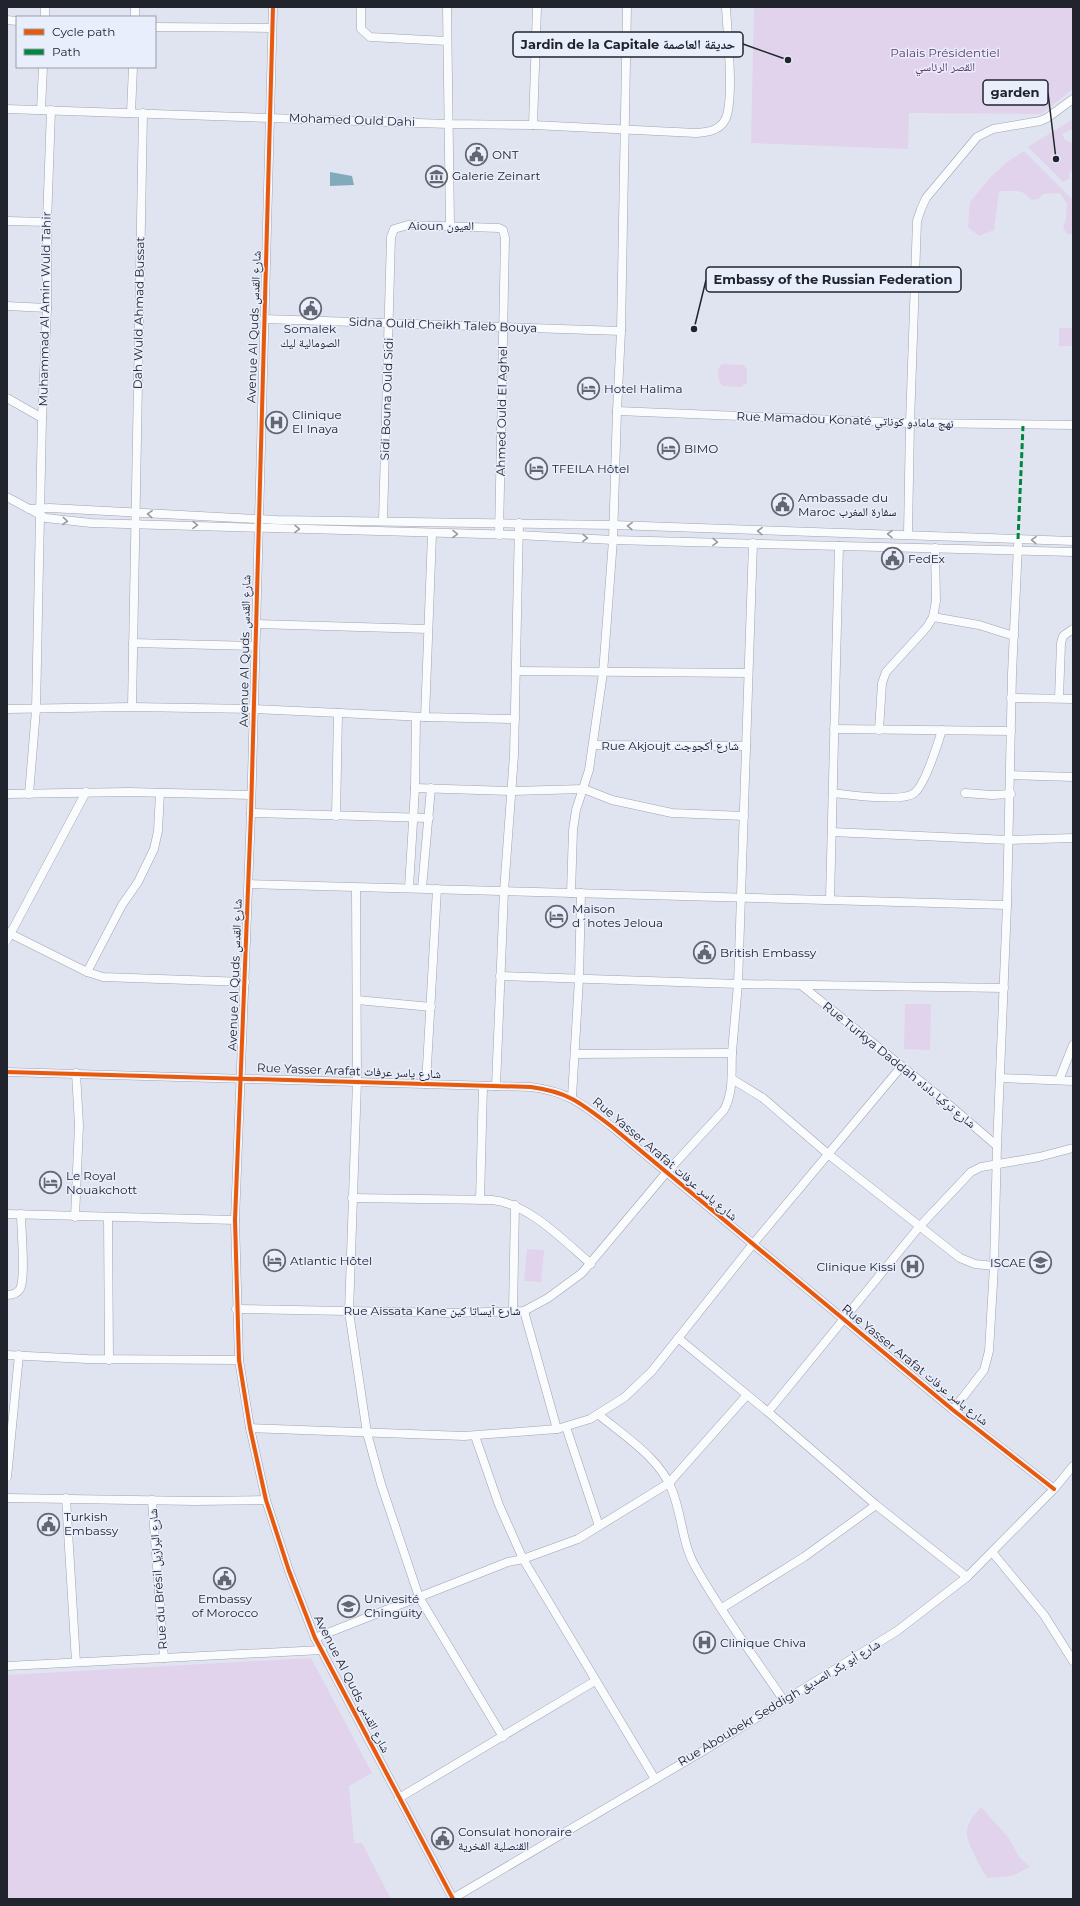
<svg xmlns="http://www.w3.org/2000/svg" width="1080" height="1906" font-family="Montserrat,'Noto Naskh Arabic',sans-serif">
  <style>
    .green { fill: #e0d3eb }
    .water { fill: #81abbb }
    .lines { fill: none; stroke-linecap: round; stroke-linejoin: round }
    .minor-casing { stroke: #a0a3ad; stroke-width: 9 }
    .minor { stroke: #fafbfd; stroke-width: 8 }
    .quiet { stroke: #00873e; stroke-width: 3; stroke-dasharray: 6 3; stroke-linecap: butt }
    .cycleway-casing { stroke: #e9eefd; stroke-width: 6 }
    .cycleway { stroke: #e8590c; stroke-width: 4 }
    .oneway { stroke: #989a9f }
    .labels { text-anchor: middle; stroke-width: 3; stroke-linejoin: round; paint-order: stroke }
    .park-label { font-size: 12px; fill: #64396d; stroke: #e9eefd }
    .street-label { font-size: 12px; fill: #21242d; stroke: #e9eefd }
    .poi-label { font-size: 12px; fill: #21242d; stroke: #e9eefd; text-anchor: start }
    .leader { fill: none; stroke: #21242d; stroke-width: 1.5 }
    .callout-dot { fill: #21242d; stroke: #e9eefd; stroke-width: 1.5 }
    .callout { fill: #e9eefd; stroke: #21242d; stroke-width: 1.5 }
    .callout-label { font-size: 13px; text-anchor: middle; font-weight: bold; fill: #21242d }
  </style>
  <rect width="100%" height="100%" fill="#e0e4f1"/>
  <!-- green -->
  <g class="green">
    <polygon points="754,7 1073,7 1073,89 1041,114 909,113 908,149 751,143"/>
    <polygon points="1073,119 1073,129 1062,134 1065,140 1073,143 1073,170 1069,173 1069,179 1063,182 1028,147"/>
    <path d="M1024,151L1073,200V234H1067L1063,227C1067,221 1066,211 1067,204L1060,193L1043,194L1039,199L1031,200C1022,187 1011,192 999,191L994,230L979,236L968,227L970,202L989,179L1007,162Z"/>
    <rect x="1059" y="328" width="14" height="18"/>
    <polygon points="722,364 743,365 747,369 747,383 741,387 723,386 719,381 718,369"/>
    <polygon points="905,1004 931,1004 930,1050 904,1049"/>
    <polygon points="527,1249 544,1250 541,1282 524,1281"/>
    <polygon points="311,1658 372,1773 349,1786 354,1843 362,1843 391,1899 7,1899 7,1675"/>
    <path d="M981,1807L1008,1837L1019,1857L1030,1867L1012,1876L987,1878C982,1870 965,1840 967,1832C968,1821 974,1815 981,1807Z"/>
  </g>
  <!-- water -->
  <polygon class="water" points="330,172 352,176 354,185 330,186"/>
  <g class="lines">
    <defs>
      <g id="minor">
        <polyline points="273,7 251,813 235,1220 239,1360 250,1428 266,1500 289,1571 315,1638 453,1899"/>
        <polyline points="361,7 361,29 370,37 447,41"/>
        <polyline points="447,7 450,225"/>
        <polyline points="45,17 45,7"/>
        <polyline points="135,17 135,7"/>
        <polyline points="7,20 17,21"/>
        <polyline points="155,27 272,28"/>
        <path d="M7,109L448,124L533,125L696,133C707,132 719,131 725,120C735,102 727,30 726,7"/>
        <polyline points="41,110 43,67"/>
        <polyline points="131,113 133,67"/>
        <polyline points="533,125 537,7"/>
        <polyline points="7,221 47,222"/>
        <polyline points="7,306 47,308"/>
        <polyline points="264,319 621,331"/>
        <polyline points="7,398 42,418"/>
        <polyline points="617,411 910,423 1073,425"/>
        <polyline points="7,497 46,518 91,523 518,535 613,540 1073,552"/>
        <polyline points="29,509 50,508 277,520 614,525 1073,541"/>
        <polyline points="383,520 391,237 394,229 408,225 499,228 503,230 505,238 499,535"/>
        <polyline points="908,534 910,423 917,221 921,209 926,198 977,137 993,129 1040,121 1047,118 1073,99"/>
        <polyline points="933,617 979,625 1014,636"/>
        <polyline points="256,624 428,629"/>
        <polyline points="133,643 255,646"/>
        <polyline points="517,671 748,673"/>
        <polyline points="1011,698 1073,699"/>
        <polyline points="1059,698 1061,643 1063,636 1073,629"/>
        <polyline points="132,707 143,113"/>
        <polyline points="7,709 132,707 254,709 425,717 515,719"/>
        <polyline points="425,717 432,534"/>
        <polyline points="834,729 1011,731"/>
        <polyline points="879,730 882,683 886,672 927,627 933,617 936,601 935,548"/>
        <polyline points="594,745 746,746"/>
        <polyline points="1011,775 1073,777"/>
        <polyline points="415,788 512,791 584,789 612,800 672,813 744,816"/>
        <path d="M833,793C849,795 900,802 913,794C924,788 938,743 942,730"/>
        <polyline points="965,793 992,795 1011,794"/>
        <polyline points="7,794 129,792 251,795"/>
        <polyline points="29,794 36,710 42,418 47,308 47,222 51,110"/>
        <polyline points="251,813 429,818"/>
        <polyline points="336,816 338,713"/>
        <polyline points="832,832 1009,840 1073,838"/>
        <polyline points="249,884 1007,905"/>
        <polyline points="356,888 357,1082 349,1312 367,1433 381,1484 419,1597 503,1737"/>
        <polyline points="409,888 415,788 416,717"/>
        <polyline points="422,888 431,788"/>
        <polyline points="571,893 573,830 576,810 589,770 603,673 613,540 617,411 621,331 627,7"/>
        <polyline points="830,899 839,546"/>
        <polyline points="7,932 87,972 103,977 245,982"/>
        <polyline points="7,940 86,792"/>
        <polyline points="87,972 122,905 138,882 154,849 158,831 160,793"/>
        <polyline points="500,976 738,984 1004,988"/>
        <polyline points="801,985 940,1097 997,1146"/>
        <polyline points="357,1000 431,1007"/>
        <polyline points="575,1054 732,1053"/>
        <path d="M7,1072L531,1087C569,1092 582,1104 611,1126L953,1410L1054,1489"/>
        <polyline points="1001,1078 1073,1081"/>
        <polyline points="732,1079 763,1098 828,1154 960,1258 975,1264 994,1266"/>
        <polyline points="1059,1080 1073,1045"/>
        <polyline points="426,1084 437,889"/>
        <polyline points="496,1086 504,891 514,755 519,523"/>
        <polyline points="572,1097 579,979 581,893"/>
        <path d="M352,1198L492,1200C528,1203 564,1241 591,1264"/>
        <polyline points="480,1200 483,1086"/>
        <polyline points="7,1214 235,1220"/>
        <polyline points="75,1217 79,1125 76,1073"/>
        <polyline points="108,1217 109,1360"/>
        <path d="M7,1295C13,1295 17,1294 20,1289C26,1278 21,1229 21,1214"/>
        <path d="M236,1309L453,1313L524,1311L548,1298L582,1273L666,1173L724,1110C734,1091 731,1073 732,1052C734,1030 736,1007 738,984L753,543"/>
        <polyline points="524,1311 557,1429"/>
        <polyline points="513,1312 515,1205"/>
        <polyline points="678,1338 768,1412 876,1505 967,1577"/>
        <polyline points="7,1355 87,1359 239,1360"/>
        <polyline points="953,1410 984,1370 989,1351 994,1266 997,1146 1007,905 1012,674 1018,545"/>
        <polyline points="768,1412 919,1227 971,1172 981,1167 1039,1157 1073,1148"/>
        <path d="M598,1414C624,1436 660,1458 672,1490C682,1515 682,1543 695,1566C721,1613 754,1656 784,1701"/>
        <polyline points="566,1427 599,1526"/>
        <polyline points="250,1428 464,1436 557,1429 590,1419 625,1397 652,1371 753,1244 901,1067"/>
        <polyline points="475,1436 499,1505 523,1559 655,1779"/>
        <polyline points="7,1477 19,1355"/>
        <polyline points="7,1498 195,1501 266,1500"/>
        <polyline points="66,1498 76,1662"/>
        <polyline points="152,1500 164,1658"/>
        <polyline points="992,1552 1044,1615 1073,1661"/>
        <polyline points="722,1608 804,1557 876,1505"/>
        <polyline points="315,1638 508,1562 523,1559 578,1539 669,1483 747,1395"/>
        <polyline points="7,1666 322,1650"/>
        <polyline points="399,1798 595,1681"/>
        <polyline points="452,1899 703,1751 897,1631 967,1577 1054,1489 1073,1466"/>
      </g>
    </defs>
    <!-- minor casing -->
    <use href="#minor" class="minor-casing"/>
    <!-- minor -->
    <use href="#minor" class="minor"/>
    <!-- quiet -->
    <polyline class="quiet" points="1018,539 1023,426"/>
    <defs>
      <g id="cycleway">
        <polyline points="273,7 251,813 235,1220 239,1360 250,1428 266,1500 289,1571 315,1638 453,1899"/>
        <path d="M7,1072L531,1087C569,1092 582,1104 611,1126L953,1410L1054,1489"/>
      </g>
    </defs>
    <!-- cycleway casing -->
    <use href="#cycleway" class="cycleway-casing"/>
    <!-- cycleway -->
    <use href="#cycleway" class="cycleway"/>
  </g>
  <!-- one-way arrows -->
  <defs><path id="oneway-chevron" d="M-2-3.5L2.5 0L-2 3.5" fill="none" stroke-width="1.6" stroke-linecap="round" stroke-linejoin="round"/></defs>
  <g class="oneway">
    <use href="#oneway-chevron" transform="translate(150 514) rotate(-177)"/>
    <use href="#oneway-chevron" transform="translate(65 521) rotate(5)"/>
    <use href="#oneway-chevron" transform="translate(195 525) rotate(1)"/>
    <use href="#oneway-chevron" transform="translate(630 526) rotate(-178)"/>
    <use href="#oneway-chevron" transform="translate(297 529) rotate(2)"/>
    <use href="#oneway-chevron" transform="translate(760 531) rotate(-178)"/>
    <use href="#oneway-chevron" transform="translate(455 534) rotate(1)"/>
    <use href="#oneway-chevron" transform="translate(890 534) rotate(-179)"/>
    <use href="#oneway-chevron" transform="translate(585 538) rotate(3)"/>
    <use href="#oneway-chevron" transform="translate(1034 540) rotate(-178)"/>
    <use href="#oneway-chevron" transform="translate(715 542) rotate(1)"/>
  </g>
  <!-- icons -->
  <defs>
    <symbol id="civic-ring" viewBox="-11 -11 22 22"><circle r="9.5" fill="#e9eefd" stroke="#646772" stroke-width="1.5"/><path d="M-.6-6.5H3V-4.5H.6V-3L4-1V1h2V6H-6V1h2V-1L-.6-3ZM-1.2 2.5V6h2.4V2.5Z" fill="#646772"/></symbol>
    <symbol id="museum-ring" viewBox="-11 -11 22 22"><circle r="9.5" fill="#e9eefd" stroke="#646772" stroke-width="1.5"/><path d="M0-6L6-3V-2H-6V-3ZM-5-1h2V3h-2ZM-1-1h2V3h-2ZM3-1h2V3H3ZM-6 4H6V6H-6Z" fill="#646772"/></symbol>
    <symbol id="hotel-ring" viewBox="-11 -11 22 22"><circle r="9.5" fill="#e9eefd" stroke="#646772" stroke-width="1.5"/><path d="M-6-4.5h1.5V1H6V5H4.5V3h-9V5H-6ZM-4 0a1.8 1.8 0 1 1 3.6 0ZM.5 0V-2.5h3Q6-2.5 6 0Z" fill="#646772"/></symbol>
    <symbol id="hospital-ring" viewBox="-11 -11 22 22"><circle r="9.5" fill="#e9eefd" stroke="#646772" stroke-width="1.5"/><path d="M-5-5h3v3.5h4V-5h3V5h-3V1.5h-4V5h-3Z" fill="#646772"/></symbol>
    <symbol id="university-ring" viewBox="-11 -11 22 22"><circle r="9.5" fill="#e9eefd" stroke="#646772" stroke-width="1.5"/><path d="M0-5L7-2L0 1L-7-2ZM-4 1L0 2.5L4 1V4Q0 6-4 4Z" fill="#646772"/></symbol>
  </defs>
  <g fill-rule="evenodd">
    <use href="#civic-ring" x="464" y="142" width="25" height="25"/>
    <use href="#museum-ring" x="424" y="164" width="25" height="25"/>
    <use href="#civic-ring" x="298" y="296" width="25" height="25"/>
    <use href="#hotel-ring" x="576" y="376" width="25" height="25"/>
    <use href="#hospital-ring" x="264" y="410" width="25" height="25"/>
    <use href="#hotel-ring" x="656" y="436" width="25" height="25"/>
    <use href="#hotel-ring" x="524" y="456" width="25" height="25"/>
    <use href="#civic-ring" x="770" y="492" width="25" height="25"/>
    <use href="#civic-ring" x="880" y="546" width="25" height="25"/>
    <use href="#hotel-ring" x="544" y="904" width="25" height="25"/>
    <use href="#civic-ring" x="692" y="940" width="25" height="25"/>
    <use href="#hotel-ring" x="38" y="1170" width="25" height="25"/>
    <use href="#hotel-ring" x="262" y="1248" width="25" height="25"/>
    <use href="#university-ring" x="1028" y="1250" width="25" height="25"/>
    <use href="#hospital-ring" x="900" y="1254" width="25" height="25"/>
    <use href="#civic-ring" x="36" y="1512" width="25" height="25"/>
    <use href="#civic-ring" x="212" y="1566" width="25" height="25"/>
    <use href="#university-ring" x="336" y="1594" width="25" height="25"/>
    <use href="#hospital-ring" x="692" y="1630" width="25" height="25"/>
    <use href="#civic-ring" x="430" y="1826" width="25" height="25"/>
  </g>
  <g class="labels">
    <!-- park labels -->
    <g class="park-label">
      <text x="945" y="57">Palais Présidentiel<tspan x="945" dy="14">القصر الرئاسي</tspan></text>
    </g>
    <!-- street labels -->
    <g class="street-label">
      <text transform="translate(352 120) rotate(2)" y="4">Mohamed Ould Dahi</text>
      <text x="441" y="230">Aioun العيون</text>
      <text transform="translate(45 309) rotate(-89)" y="4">Muhammad Al Amin Wuld Tahir</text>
      <text transform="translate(139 313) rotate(-89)" y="4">Dah Wuld Ahmad Bussat</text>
      <text transform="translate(443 325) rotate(2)" y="4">Sidna Ould Cheikh Taleb Bouya</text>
      <text transform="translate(254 327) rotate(-88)" y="4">Avenue Al Quds شارع القدس</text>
      <text transform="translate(387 399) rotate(-88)" y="4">Sidi Bouna Ould Sidi</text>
      <text transform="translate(502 411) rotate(-89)" y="4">Ahmed Ould El Aghel</text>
      <text transform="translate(845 420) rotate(2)" y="4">Rue Mamadou Konaté نهج مامادو كوناتي</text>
      <text transform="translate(245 651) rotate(-89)" y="4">Avenue Al Quds شارع القدس</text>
      <text x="670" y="750">Rue Akjoujt شارع أكجوجت</text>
      <text transform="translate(235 975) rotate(-88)" y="4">Avenue Al Quds شارع القدس</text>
      <text transform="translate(899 1065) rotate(39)" y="4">Rue Turkya Daddah شارع تركيا داداه</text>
      <text transform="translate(349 1071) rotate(2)" y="4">Rue Yasser Arafat شارع ياسر عرفات</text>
      <text transform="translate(665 1159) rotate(40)" y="4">Rue Yasser Arafat شارع ياسر عرفات</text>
      <text x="432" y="1315">Rue Aissata Kane شارع آيساتا كين</text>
      <text transform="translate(915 1365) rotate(39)" y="4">Rue Yasser Arafat شارع ياسر عرفات</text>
      <text transform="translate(158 1579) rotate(-94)" y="4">Rue du Brésil شارع البرازيل</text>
      <text transform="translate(352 1684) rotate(63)" y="4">Avenue Al Quds شارع القدس</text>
      <text transform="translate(779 1703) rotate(-31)" y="4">Rue Aboubekr Seddigh شارع أبو بكر الصديق</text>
    </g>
    <!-- poi labels -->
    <g class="poi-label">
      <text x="492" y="159">ONT</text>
      <text x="452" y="180">Galerie Zeinart</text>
      <text x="310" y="333" text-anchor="middle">Somalek<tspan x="310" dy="14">الصومالية ليك</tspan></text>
      <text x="604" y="393">Hotel Halima</text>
      <text x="292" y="419">Clinique<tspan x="292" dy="14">El Inaya</tspan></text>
      <text x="684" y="453">BIMO</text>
      <text x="552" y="473">TFEILA Hôtel</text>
      <text x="798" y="502">Ambassade du<tspan x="798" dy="14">Maroc سفارة المغرب</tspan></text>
      <text x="908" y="563">FedEx</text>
      <text x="572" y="913">Maison<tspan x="572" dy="14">d´hotes Jeloua</tspan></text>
      <text x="720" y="957">British Embassy</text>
      <text x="66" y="1180">Le Royal<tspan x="66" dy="14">Nouakchott</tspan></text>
      <text x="290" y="1265">Atlantic Hôtel</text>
      <text x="1026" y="1267" text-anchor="end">ISCAE</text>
      <text x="896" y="1271" text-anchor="end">Clinique Kissi</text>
      <text x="64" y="1521">Turkish<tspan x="64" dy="14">Embassy</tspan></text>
      <text x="225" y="1603" text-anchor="middle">Embassy<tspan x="225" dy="14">of Morocco</tspan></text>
      <text x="364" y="1603">Univesité<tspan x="364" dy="14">Chinguity</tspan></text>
      <text x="720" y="1647">Clinique Chiva</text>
      <text x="458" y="1836">Consulat honoraire<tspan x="458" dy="14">القنصلية الفخرية</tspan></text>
    </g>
  </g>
  <!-- callouts -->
  <path class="leader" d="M788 60L743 44M1056 159L1048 93M694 329L706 280"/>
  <g class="callout-dot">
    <circle cx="788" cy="60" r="4"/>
    <circle cx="1056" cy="159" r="4"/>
    <circle cx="694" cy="329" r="4"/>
  </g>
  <g class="callout">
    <rect x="513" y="32" width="230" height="25" rx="4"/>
    <rect x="983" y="80" width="65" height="25" rx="4"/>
    <rect x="706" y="267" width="255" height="25" rx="4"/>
  </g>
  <g class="callout-label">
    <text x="628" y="49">Jardin de la Capitale حديقة العاصمة</text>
    <text x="1015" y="97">garden</text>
    <text x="833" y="284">Embassy of the Russian Federation</text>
  </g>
  <!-- border -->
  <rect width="1080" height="1906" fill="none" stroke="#21242d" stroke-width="16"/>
  <!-- legend -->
  <rect x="16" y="16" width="140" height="52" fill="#e9eefd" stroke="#999daa"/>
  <rect x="24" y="29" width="20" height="6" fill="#e8590c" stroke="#999daa"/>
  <text x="52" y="36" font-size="12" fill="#21242d">Cycle path</text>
  <rect x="24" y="49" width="20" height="6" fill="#00873e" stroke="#999daa"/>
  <text x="52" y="56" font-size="12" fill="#21242d">Path</text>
</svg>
